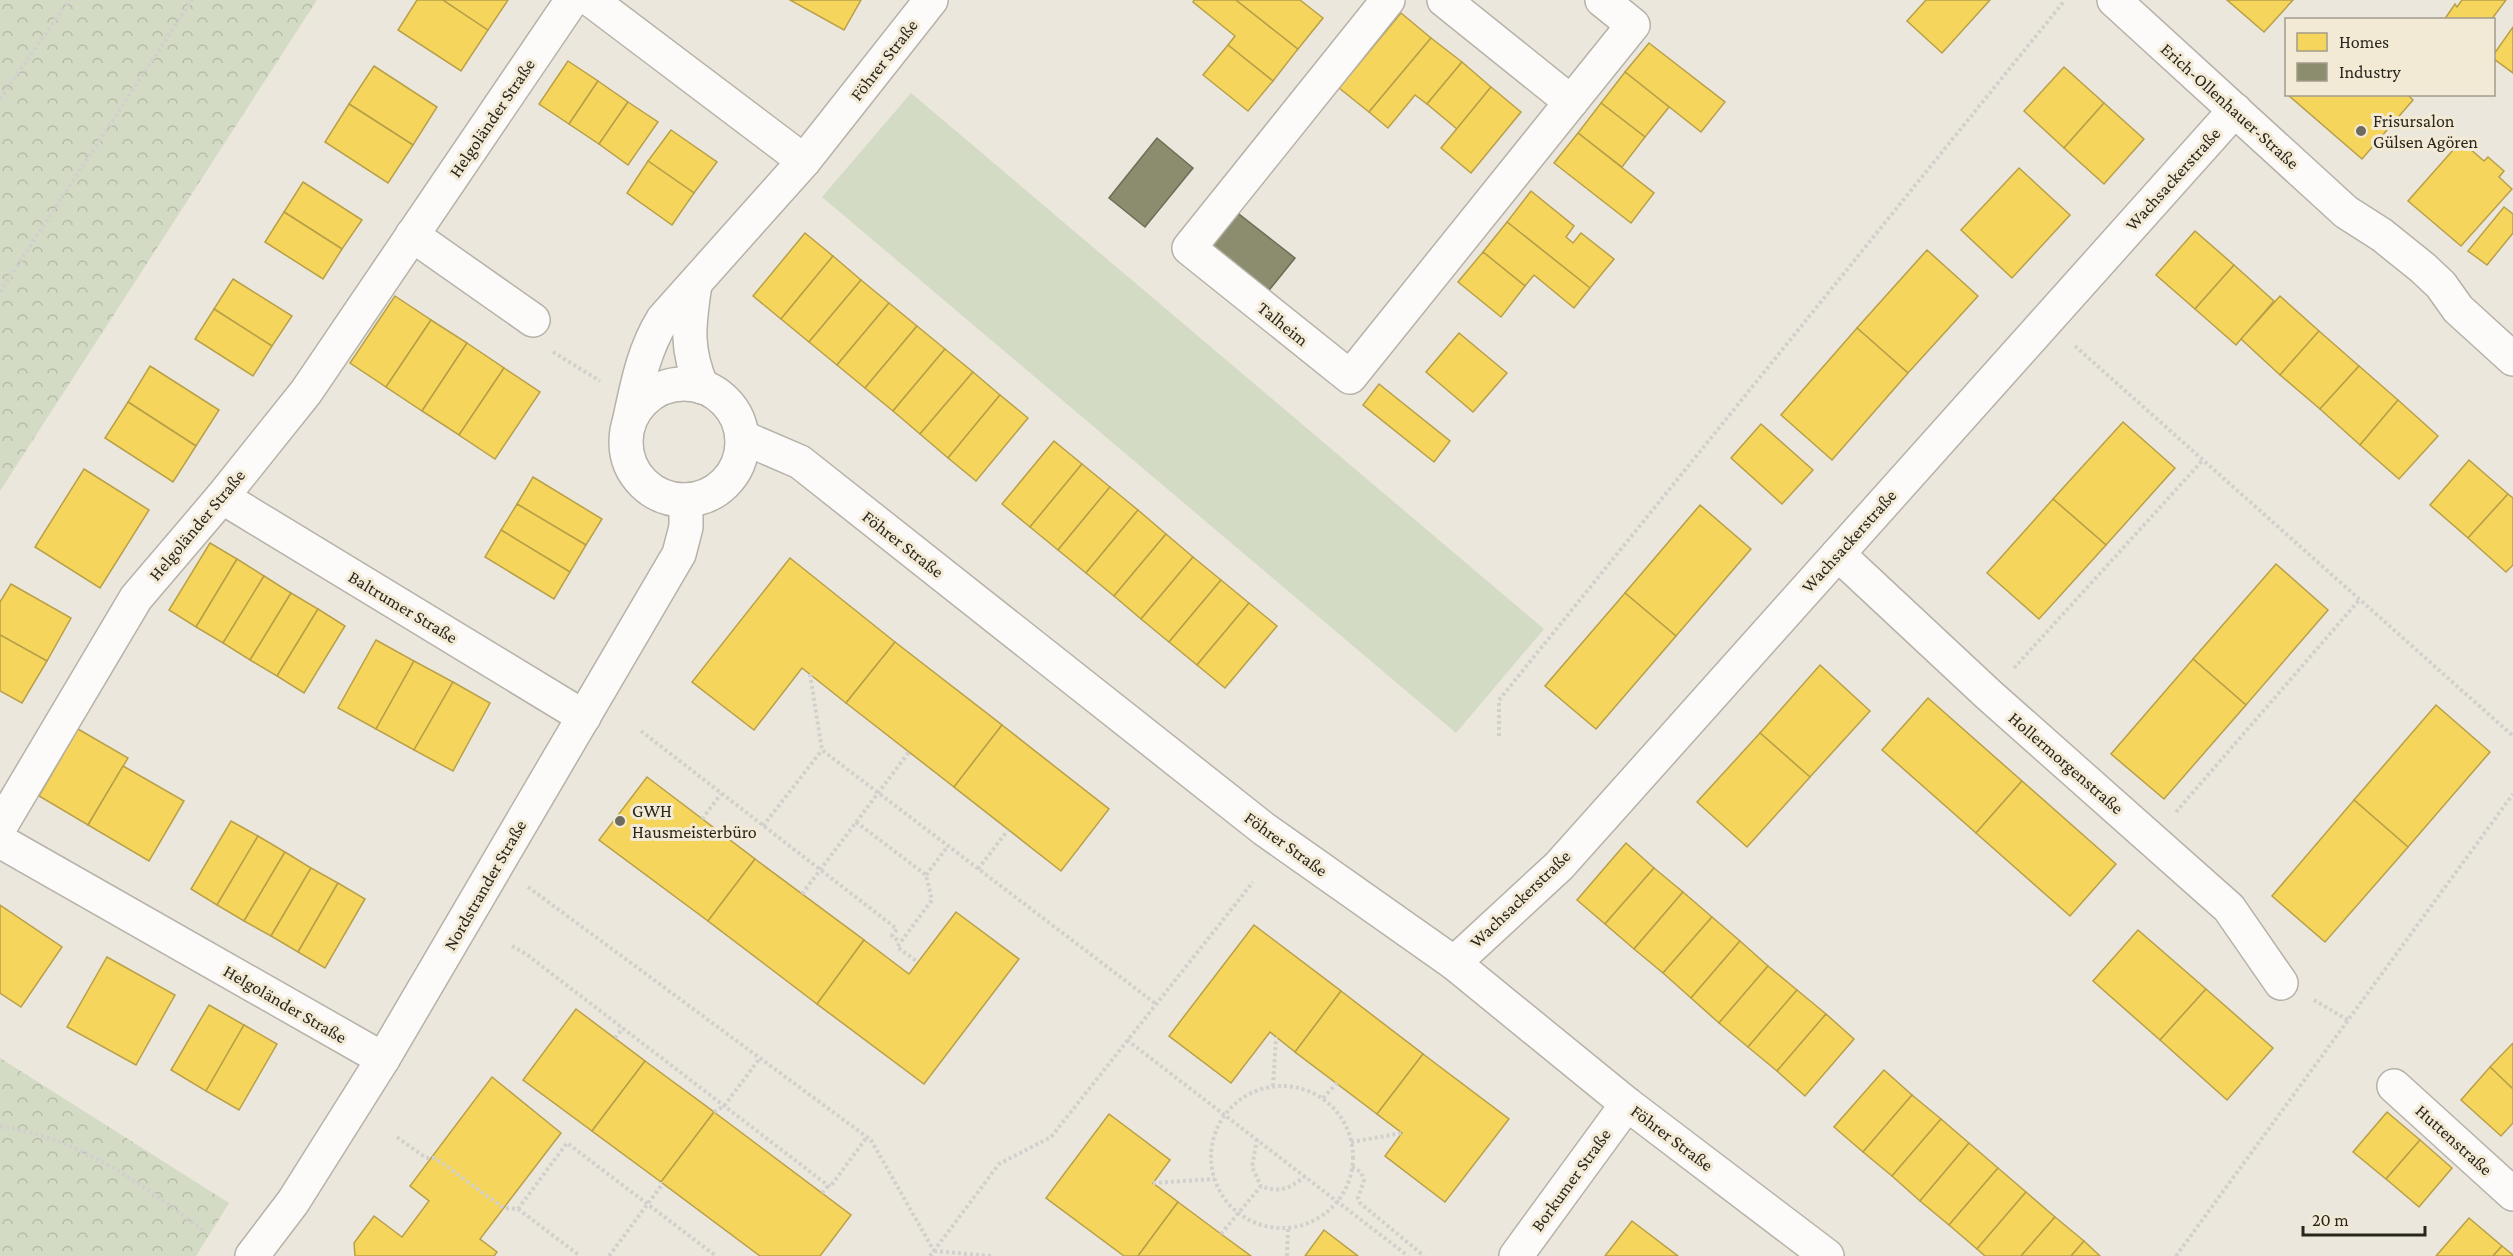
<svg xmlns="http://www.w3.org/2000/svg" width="2513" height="1256" font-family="'Crimson Pro',serif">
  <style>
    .green { fill: #d4dbc4 }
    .park { fill: url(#park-crowns) }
    .homes { fill: #f6d55c; stroke: #b8a049; stroke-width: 1.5 }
    .industry { fill: #8c8c6e; stroke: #6e6d56; stroke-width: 1.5 }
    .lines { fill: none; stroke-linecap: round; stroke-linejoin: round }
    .minor-casing { stroke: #b6b2a9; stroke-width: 36 }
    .path { stroke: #d1d0cd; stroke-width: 4; stroke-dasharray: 3 3; stroke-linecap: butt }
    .minor { stroke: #fcfbfa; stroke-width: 33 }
    .poi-dot { fill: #6d6a60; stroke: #f3ead5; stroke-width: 2 }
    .labels { text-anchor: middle; stroke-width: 6; stroke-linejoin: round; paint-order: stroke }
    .street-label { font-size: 18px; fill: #29261e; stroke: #f3ead5 }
    .poi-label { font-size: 18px; fill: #29261e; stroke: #f3ead5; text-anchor: start }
  </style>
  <defs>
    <pattern id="park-crowns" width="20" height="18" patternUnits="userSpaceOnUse" patternTransform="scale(1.5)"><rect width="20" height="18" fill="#d4dbc4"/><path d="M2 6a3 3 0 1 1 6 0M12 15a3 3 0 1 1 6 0" fill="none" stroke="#b6bca8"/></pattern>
  </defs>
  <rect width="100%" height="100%" fill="#ece7dc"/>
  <!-- green -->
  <polygon class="green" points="911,93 1544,629 1456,733 822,197"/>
  <!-- park -->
  <g class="park">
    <polygon points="0,0 317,0 0,491"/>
    <polygon points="0,1058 229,1203 196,1256 0,1256"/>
  </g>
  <!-- homes -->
  <g class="homes">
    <polygon points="417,0 443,0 488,30 461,71 398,30"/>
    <polygon points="443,0 508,0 488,30"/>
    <polygon points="790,0 861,0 844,30"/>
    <polygon points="1194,0 1236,0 1298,49 1273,81 1228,45 1235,36 1193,2"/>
    <polygon points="1236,0 1300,0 1323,18 1298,49"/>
    <polygon points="1926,0 1990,0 1942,53 1907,21"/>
    <polygon points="2227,0 2293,0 2264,32"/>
    <polygon points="2462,0 2506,0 2491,20 2444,20 2455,4 2457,7"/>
    <polygon points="1401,13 1431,38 1369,112 1339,88"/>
    <polygon points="2513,27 2513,73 2494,59 2494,54"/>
    <polygon points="1431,38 1462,62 1427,104 1415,95 1388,128 1369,112"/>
    <polygon points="1649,43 1725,102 1701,132 1625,72"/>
    <polygon points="1228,45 1273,81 1248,111 1203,75"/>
    <polygon points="568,61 598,81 569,124 539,104"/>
    <polygon points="1462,62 1491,87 1457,129 1427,104"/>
    <polygon points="374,66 437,107 413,145 349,104"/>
    <polygon points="2064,67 2104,103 2064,148 2024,111"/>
    <polygon points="1625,72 1669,107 1645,137 1601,103"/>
    <polygon points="598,81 628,102 599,144 569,124"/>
    <polygon points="1491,87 1521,112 1471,173 1441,148"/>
    <polygon points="2287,94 2407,94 2413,100 2362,159"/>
    <polygon points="628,102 658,122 628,165 599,144"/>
    <polygon points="1601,103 1645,137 1622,167 1578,133"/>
    <polygon points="2104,103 2144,139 2104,184 2064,148"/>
    <polygon points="349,104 413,145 388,183 325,142"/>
    <polygon points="671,130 717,162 694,193 648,161"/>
    <polygon points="1578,133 1654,193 1631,223 1554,163"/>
    <polygon points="2461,141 2484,161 2488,157 2504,171 2499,177 2512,189 2461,246 2408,201"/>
    <polygon points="648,161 694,193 672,225 627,193"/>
    <polygon points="2019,168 2070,215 2012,278 1961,230"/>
    <polygon points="303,182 362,220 342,249 284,212"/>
    <polygon points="1531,191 1574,226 1566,237 1573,243 1581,233 1614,259 1590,288 1507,222"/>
    <polygon points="2504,207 2513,214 2513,233 2487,265 2468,251"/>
    <polygon points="284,212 342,249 323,279 265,242"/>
    <polygon points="1507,222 1590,288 1574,308 1534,275 1525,286 1483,252"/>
    <polygon points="2195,231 2234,265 2195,309 2156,275"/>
    <polygon points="805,233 833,256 781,319 753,296"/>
    <polygon points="1927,250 1978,296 1908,373 1857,328"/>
    <polygon points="1483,252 1525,286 1501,317 1458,282"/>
    <polygon points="833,256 861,280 809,342 781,319"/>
    <polygon points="2234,265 2274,301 2236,345 2195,309"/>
    <polygon points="233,279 292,316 272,346 214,309"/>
    <polygon points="861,280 889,303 837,365 809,342"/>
    <polygon points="395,296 431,320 386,387 350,363"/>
    <polygon points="2280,296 2319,331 2280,375 2241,339"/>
    <polygon points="889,303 917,326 865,388 837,365"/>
    <polygon points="214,309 272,346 253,376 195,339"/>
    <polygon points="431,320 467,343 422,411 386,387"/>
    <polygon points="917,326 945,349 893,411 865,388"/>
    <polygon points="1857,328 1908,373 1832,460 1781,415"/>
    <polygon points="2319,331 2359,366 2320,409 2280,375"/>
    <polygon points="1459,333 1507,373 1473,412 1426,372"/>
    <polygon points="467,343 504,368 459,435 422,411"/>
    <polygon points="945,349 973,372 920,434 893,411"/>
    <polygon points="150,366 219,410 196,446 128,402"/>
    <polygon points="2359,366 2398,400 2360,445 2320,409"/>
    <polygon points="504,368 540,392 495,459 459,435"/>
    <polygon points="973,372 1000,395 948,458 920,434"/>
    <polygon points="1379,384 1450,441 1434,462 1363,405"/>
    <polygon points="1000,395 1028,418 976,481 948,458"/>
    <polygon points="2398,400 2438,436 2399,479 2360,445"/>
    <polygon points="128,402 196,446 173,482 105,438"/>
    <polygon points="2123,422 2175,468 2106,545 2053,499"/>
    <polygon points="1761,424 1813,470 1782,504 1731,458"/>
    <polygon points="1054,441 1082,464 1030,527 1002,504"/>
    <polygon points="2469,460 2508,494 2468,538 2430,505"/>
    <polygon points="1082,464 1110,487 1058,550 1030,527"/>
    <polygon points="84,469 149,510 100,588 35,547"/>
    <polygon points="533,477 602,519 586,545 517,504"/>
    <polygon points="1110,487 1138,510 1086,573 1058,550"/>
    <polygon points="2508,494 2513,498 2513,565 2506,572 2468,538"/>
    <polygon points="2053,499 2106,545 2039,619 1987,573"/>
    <polygon points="517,504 586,545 570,572 501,530"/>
    <polygon points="1700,505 1751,549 1676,636 1625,593"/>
    <polygon points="1138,510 1166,534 1114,596 1086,573"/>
    <polygon points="501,530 570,572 554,599 485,557"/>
    <polygon points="1166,534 1193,557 1141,619 1114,596"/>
    <polygon points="210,543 237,559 196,627 169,610"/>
    <polygon points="1193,557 1221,580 1169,642 1141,619"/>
    <polygon points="790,558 895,642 846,703 802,668 754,730 692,682"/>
    <polygon points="237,559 264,576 223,643 196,627"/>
    <polygon points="2276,564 2328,610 2246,705 2193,659"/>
    <polygon points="264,576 291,593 250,660 223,643"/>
    <polygon points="1221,580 1249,603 1197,665 1169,642"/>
    <polygon points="11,584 71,618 47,661 0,635 0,602"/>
    <polygon points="291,593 318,609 277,676 250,660"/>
    <polygon points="1625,593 1676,636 1596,729 1545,686"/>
    <polygon points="1249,603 1277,626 1225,688 1197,665"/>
    <polygon points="318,609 345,626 304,693 277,676"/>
    <polygon points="0,635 47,661 22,703 0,691"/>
    <polygon points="376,640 414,661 376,729 338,708"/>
    <polygon points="895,642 1002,725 954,787 846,703"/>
    <polygon points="2193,659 2246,705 2164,799 2111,754"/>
    <polygon points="414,661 453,682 414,750 376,729"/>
    <polygon points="1820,665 1870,711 1810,777 1760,733"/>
    <polygon points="453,682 490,703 453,771 414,750"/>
    <polygon points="1928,698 2022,781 1976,833 1882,750"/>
    <polygon points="2436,705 2490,752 2408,847 2354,800"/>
    <polygon points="1002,725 1109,809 1061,871 954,787"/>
    <polygon points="78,729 128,758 88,825 39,796"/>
    <polygon points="1760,733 1810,777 1747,847 1697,802"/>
    <polygon points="123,766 184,801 149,861 88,825"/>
    <polygon points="647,777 755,859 708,921 599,840"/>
    <polygon points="2022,781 2116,864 2070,916 1976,833"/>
    <polygon points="2354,800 2408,847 2325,942 2272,896"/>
    <polygon points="231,821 258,836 217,905 191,889"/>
    <polygon points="258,836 285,852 244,921 217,905"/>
    <polygon points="1626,843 1654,868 1605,924 1577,900"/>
    <polygon points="285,852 311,868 271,936 244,921"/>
    <polygon points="755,859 864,940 817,1004 708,921"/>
    <polygon points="311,868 338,883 298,952 271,936"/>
    <polygon points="1654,868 1683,892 1634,949 1605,924"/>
    <polygon points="338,883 365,899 325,968 298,952"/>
    <polygon points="1683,892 1712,917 1663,973 1634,949"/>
    <polygon points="0,905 62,947 21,1007 0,993"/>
    <polygon points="956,912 1019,959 924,1084 817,1004 864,940 909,974"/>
    <polygon points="1712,917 1740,941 1691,998 1663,973"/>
    <polygon points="1254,925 1341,991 1295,1052 1270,1032 1231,1083 1169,1036"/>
    <polygon points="2138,930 2206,989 2160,1040 2093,981"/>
    <polygon points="1740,941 1768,966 1719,1023 1691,998"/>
    <polygon points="107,957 175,995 136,1065 67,1027"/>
    <polygon points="1768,966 1797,990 1748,1047 1719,1023"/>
    <polygon points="2206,989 2273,1048 2227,1100 2160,1040"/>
    <polygon points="1797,990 1826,1014 1777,1071 1748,1047"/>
    <polygon points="1341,991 1423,1054 1377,1114 1295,1052"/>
    <polygon points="209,1005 244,1025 206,1091 171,1070"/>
    <polygon points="576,1009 645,1061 592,1131 523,1080"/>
    <polygon points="1826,1014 1854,1039 1805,1096 1777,1071"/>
    <polygon points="244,1025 277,1044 239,1110 206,1091"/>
    <polygon points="2513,1043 2513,1089 2490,1067"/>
    <polygon points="1423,1054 1509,1119 1445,1202 1385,1156 1402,1133 1377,1114"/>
    <polygon points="645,1061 714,1112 661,1182 592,1131"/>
    <polygon points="2490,1067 2513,1089 2513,1123 2501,1136 2461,1100"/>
    <polygon points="1884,1070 1912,1095 1863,1152 1834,1127"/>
    <polygon points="492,1077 561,1133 480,1239 497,1252 494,1256 355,1256 354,1243 374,1216 402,1237 429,1201 410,1186"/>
    <polygon points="1912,1095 1941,1119 1892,1176 1863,1152"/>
    <polygon points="714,1112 851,1215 820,1256 760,1256 661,1182"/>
    <polygon points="2387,1112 2420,1140 2386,1179 2353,1152"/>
    <polygon points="1109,1114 1170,1160 1153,1183 1178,1202 1138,1256 1124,1256 1046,1198"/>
    <polygon points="1941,1119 1969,1143 1920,1201 1892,1176"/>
    <polygon points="2420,1140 2452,1168 2419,1207 2386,1179"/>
    <polygon points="1969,1143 1998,1168 1949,1225 1920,1201"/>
    <polygon points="1998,1168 2026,1192 1977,1249 1949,1225"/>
    <polygon points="2026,1192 2055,1217 2021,1256 1985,1256 1977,1249"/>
    <polygon points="1178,1202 1221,1234 1251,1256 1138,1256"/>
    <polygon points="2055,1217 2084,1241 2071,1256 2021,1256"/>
    <polygon points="2469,1218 2502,1246 2493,1256 2436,1256"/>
    <polygon points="1632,1221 1678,1256 1605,1256"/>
    <polygon points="1324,1230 1358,1256 1305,1256"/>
    <polygon points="2084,1241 2100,1256 2071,1256"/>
    <polygon points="2502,1246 2513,1255 2513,1256 2493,1256"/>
  </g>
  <!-- industry -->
  <g class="industry">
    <polygon points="1157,138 1193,168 1145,227 1109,198"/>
    <polygon points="1230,207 1295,258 1266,294 1201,243"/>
  </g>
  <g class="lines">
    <defs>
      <g id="minor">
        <polyline points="591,0 804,161"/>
        <polyline points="1388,0 1189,248 1350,377 1571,102"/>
        <polyline points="1444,0 1571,102 1633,25 1602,0"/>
        <polyline points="2114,0 2346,212 2382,235 2423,268 2441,285 2458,309 2513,359"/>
        <polyline points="412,235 533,320"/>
        <path d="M695,284C689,324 685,348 702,387"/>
        <circle cx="684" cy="442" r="58"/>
        <path d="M629,423C637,386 643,351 663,319L804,161L931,0"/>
        <polyline points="742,437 800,462 1264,829 1454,963 1627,1104 1827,1256"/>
        <polyline points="222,497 584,717"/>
        <polyline points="1838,554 1989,695 2229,908 2281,983"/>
        <polyline points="0,827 136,598 222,497 306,392 572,0"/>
        <polyline points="0,841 383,1059"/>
        <polyline points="1454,963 1559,866 2235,110"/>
        <polyline points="2394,1086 2513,1194"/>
        <polyline points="252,1256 293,1202 383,1059 679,554 686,527 686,500"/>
        <polyline points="1516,1256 1627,1104"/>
      </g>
    </defs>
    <!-- minor casing -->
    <use href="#minor" class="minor-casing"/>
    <!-- path -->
    <g class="path">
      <polyline points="0,99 69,0"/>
      <polyline points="0,292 192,0"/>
      <polyline points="2075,346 2513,736"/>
      <polyline points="553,352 600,381"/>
      <polyline points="2014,668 2203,460"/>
      <polyline points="810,674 822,750 1156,1004"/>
      <polyline points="641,731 897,929 892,936 900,942"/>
      <polyline points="1499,736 1499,700 2065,0"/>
      <polyline points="2176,812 2360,599"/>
      <polyline points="702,819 721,794"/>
      <polyline points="856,822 926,875 932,900 897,947 918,962"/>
      <polyline points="763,826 822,750"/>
      <polyline points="978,869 1008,830"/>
      <polyline points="926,875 948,846"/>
      <polyline points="528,887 871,1140 934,1251"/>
      <polyline points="802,894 909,752"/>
      <polyline points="512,946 526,954 830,1187 867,1137"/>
      <polyline points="2314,1000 2348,1020"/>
      <polyline points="615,1038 623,1028"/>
      <polyline points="1127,1040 1408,1256"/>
      <polyline points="1273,1086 1276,1037"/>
      <circle cx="1282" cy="1157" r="71"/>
      <polyline points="1323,1098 1337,1083"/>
      <polyline points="714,1112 724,1106 760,1058"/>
      <path d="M0,1126C84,1140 136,1181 203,1230"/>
      <polyline points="397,1137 426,1158 435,1158 504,1208 518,1209 580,1256"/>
      <polyline points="1257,1139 1252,1167 1261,1186"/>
      <polyline points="1351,1142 1402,1133"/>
      <polyline points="1352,1167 1361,1172 1364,1180 1358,1198 1360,1203 1424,1256"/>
      <polyline points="1153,1183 1214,1179"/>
      <polyline points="822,1193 828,1186"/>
      <polyline points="518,1209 567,1143 716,1256"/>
      <path d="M1221,1234L1261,1186C1279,1193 1290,1189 1305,1176"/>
      <polyline points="934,1251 991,1256"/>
      <polyline points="609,1256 661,1186 661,1182"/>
      <polyline points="930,1256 999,1164 1051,1137 1253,882"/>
      <polyline points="1287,1256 1288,1228"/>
      <polyline points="2176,1256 2513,794"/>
    </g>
    <!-- minor -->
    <use href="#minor" class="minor"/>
  </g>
  <!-- markers -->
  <g class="poi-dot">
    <circle cx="2361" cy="131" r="6"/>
    <circle cx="620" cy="821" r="6"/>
  </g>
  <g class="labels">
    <!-- street labels -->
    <g class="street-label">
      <text transform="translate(884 60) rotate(-52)" y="6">Föhrer Straße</text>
      <text transform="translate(2230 106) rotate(42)" y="6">Erich-Ollenhauer-Straße</text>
      <text transform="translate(492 118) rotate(-56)" y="6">Helgoländer Straße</text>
      <text transform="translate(2173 179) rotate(-48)" y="6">Wachsackerstraße</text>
      <text transform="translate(1283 324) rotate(39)" y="6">Talheim</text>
      <text transform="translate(197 525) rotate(-50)" y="6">Helgoländer Straße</text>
      <text transform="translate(1849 541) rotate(-48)" y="6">Wachsackerstraße</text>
      <text transform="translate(903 544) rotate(38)" y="6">Föhrer Straße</text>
      <text transform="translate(403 607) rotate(31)" y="6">Baltrumer Straße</text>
      <text transform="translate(2066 763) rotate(41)" y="6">Hollermorgenstraße</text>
      <text transform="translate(1286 844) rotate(36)" y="6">Föhrer Straße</text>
      <text transform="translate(485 885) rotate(-60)" y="6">Nordstrander Straße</text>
      <text transform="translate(1520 899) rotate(-44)" y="6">Wachsackerstraße</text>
      <text transform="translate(285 1004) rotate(30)" y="6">Helgoländer Straße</text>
      <text transform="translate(1672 1138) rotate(37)" y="6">Föhrer Straße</text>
      <text transform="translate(2454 1140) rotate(42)" y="6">Huttenstraße</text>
      <text transform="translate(1571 1180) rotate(-54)" y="6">Borkumer Straße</text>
    </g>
    <!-- poi labels -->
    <g class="poi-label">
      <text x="2373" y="127">Frisursalon<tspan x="2373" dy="21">Gülsen Agören</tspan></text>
      <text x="632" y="817">GWH<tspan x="632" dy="21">Hausmeisterbüro</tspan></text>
    </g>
  </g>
  <!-- legend -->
  <rect x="2285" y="18" width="210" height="78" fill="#f3ead5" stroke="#a29c8c" stroke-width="1.5"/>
  <rect x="2297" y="33" width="30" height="18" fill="#f6d55c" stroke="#a29c8c" stroke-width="1.5"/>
  <text x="2339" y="48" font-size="18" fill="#29261e">Homes</text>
  <rect x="2297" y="63" width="30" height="18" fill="#8c8c6e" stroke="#a29c8c" stroke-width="1.5"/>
  <text x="2339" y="78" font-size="18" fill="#29261e">Industry</text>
  <!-- scale -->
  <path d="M2303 1226v9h122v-9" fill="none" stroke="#29261e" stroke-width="3"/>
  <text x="2312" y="1226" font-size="18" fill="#29261e" stroke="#f3ead5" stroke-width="4.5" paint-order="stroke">20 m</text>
</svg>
